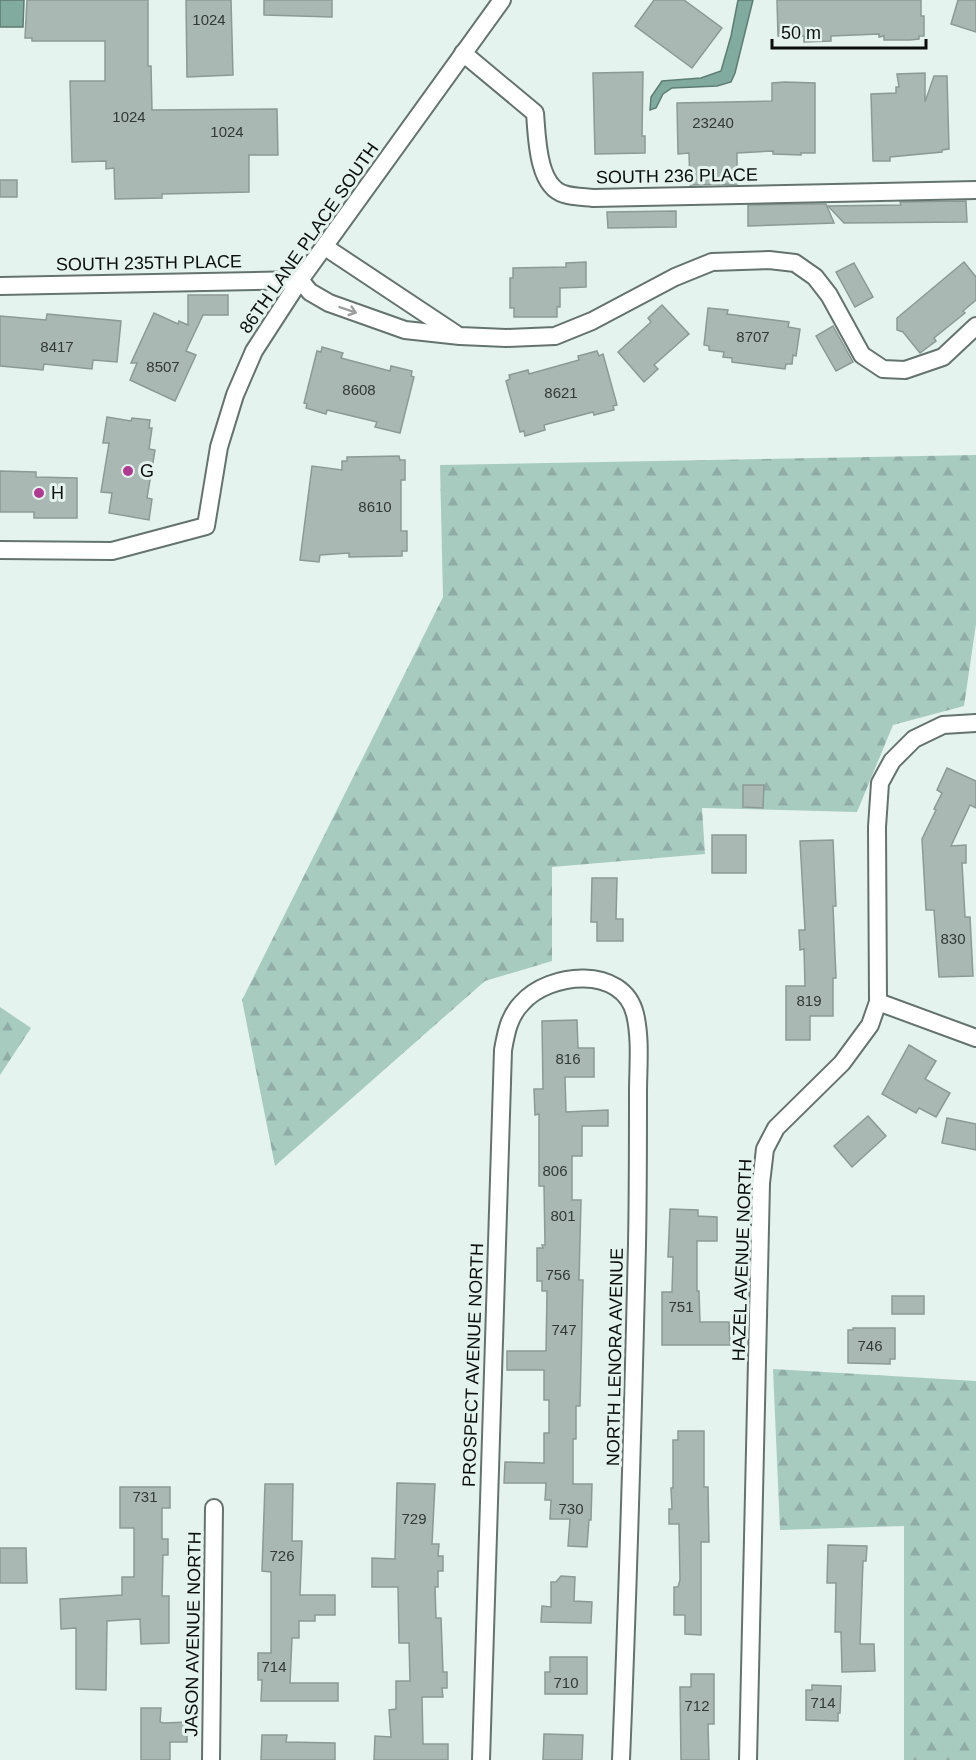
<svg xmlns="http://www.w3.org/2000/svg" width="976" height="1760" font-family="Helvetica,sans-serif">
  <style>
    .forest { fill: url(#forest-firs) }
    .water { fill: #81ab9e; stroke: #5d7c72; stroke-width: 1.5 }
    .building { fill: #a9b8b3; stroke: #8c9a96; stroke-width: 1.5 }
    .lines { fill: none; stroke-linecap: round; stroke-linejoin: round }
    .street-casing { stroke: #65736e; stroke-width: 20 }
    .street { stroke: #fff; stroke-width: 16 }
    .oneway { stroke: #9d9f9e }
    .poi-dot { fill: #b03a91; stroke: #e4f3ee; stroke-width: 2 }
    .labels { text-anchor: middle; stroke-width: 6; stroke-linejoin: round; paint-order: stroke }
    .number-label { font-size: 15px; fill: #323936 }
    .street-label { font-size: 18px; fill: #0a0f0d; stroke: #e4f3ee }
    .poi-label { font-size: 18px; fill: #0a0f0d; stroke: #e4f3ee; text-anchor: start }
  </style>
  <defs>
    <pattern id="forest-firs" width="22" height="20" patternUnits="userSpaceOnUse" patternTransform="scale(1.5)"><rect width="22" height="20" fill="#a8cbc0"/><path d="M5 1l3.5 6h-7zM16 11l3.5 6h-7z" fill="#8fada4"/></pattern>
  </defs>
  <rect width="100%" height="100%" fill="#e4f3ee"/>
  <!-- forest -->
  <g class="forest">
    <polygon points="976,455 976,624 964,706 893,725 857,812 702,808 705,854 552,867 552,961 485,981 275,1166 242,1000 443,597 440,465"/>
    <polygon points="0,1007 31,1028 0,1075"/>
    <polygon points="773,1369 976,1381 976,1760 904,1760 904,1526 780,1530"/>
  </g>
  <!-- water -->
  <g class="water">
    <polygon points="0,0 24,0 23,27 0,27"/>
    <polygon points="738,0 753,0 735,73 731,82 717,86 672,88 663,94 656,108 650,110 651,97 662,81 701,78 721,71 731,36"/>
  </g>
  <!-- building -->
  <g class="building">
    <polygon points="27,0 148,0 148,66 151,66 152,110 277,109 278,155 249,155 249,192 162,194 162,198 115,199 114,168 106,169 106,161 72,162 70,81 105,81 105,41 32,41 32,38 25,38"/>
    <polygon points="186,0 231,0 233,75 187,77"/>
    <polygon points="264,0 332,0 332,17 264,15"/>
    <polygon points="654,0 684,0 722,28 692,68 635,26"/>
    <polygon points="777,0 921,0 921,16 924,16 924,36 919,36 919,39 910,40 884,40 884,36 879,37 879,34 831,36 831,41 804,42 804,36 778,36"/>
    <polygon points="958,0 976,0 976,32 951,24"/>
    <polygon points="643,72 642,136 645,136 645,153 595,154 593,73"/>
    <polygon points="925,73 925,102 934,76 947,76 949,149 942,150 942,152 890,157 890,161 873,161 871,94 896,93 896,87 899,87 897,74"/>
    <polygon points="785,82 815,83 815,153 801,153 801,155 773,154 773,151 737,153 737,184 690,185 689,153 678,154 677,103 772,101 772,83"/>
    <rect x="0" y="180" width="17" height="17"/>
    <polygon points="966,201 967,222 844,223 828,206 901,205 900,202"/>
    <polygon points="813,204 826,204 834,223 748,226 748,205"/>
    <polygon points="676,211 676,227 608,228 607,212"/>
    <polygon points="586,262 586,287 560,288 560,307 557,307 557,317 514,317 514,308 510,308 510,278 513,278 513,268 566,267 566,263"/>
    <polygon points="964,262 976,277 976,300 963,311 965,313 934,338 936,341 920,353 903,332 897,330 897,318"/>
    <polygon points="854,263 873,297 855,307 836,272"/>
    <polygon points="188,295 228,295 228,315 203,315 186,351 196,355 175,401 130,380 137,363 131,363 154,313 178,324 179,321 188,325"/>
    <polygon points="662,305 689,334 654,365 658,369 644,382 618,352 651,322 648,318"/>
    <polygon points="708,308 728,310 727,314 789,322 788,327 800,329 796,356 793,355 792,364 786,364 785,369 732,362 732,358 723,357 724,352 709,350 709,346 704,345"/>
    <polygon points="47,314 121,321 117,362 93,360 92,369 44,364 43,370 0,366 0,316 46,320"/>
    <polygon points="833,326 853,362 836,371 816,336"/>
    <polygon points="322,347 343,353 341,358 390,371 391,366 412,371 411,376 414,377 400,433 375,427 377,422 327,410 326,414 306,408 307,404 304,403 317,351 321,352"/>
    <polygon points="597,351 599,356 603,354 617,405 613,406 614,410 594,415 593,412 544,425 545,430 525,436 524,431 520,432 506,381 510,379 509,375 528,370 529,374 579,360 578,356"/>
    <polygon points="107,417 131,421 132,418 150,420 149,428 152,428 149,449 155,450 147,498 152,499 149,520 109,513 112,493 101,492 109,443 103,443"/>
    <polygon points="399,456 400,460 405,460 405,480 401,480 401,531 407,531 407,551 402,551 402,556 349,557 349,553 320,555 319,562 300,560 312,466 342,470 342,461 347,461 347,457"/>
    <polygon points="0,471 36,472 36,477 77,478 77,518 34,518 34,512 0,512"/>
    <polygon points="947,768 976,781 976,808 970,805 951,846 966,845 966,863 962,863 965,917 970,917 973,976 939,977 934,910 926,910 922,839 936,810 934,809 942,793 937,790"/>
    <polygon points="743,785 764,785 763,808 743,807"/>
    <rect x="712" y="835" width="34" height="38"/>
    <polygon points="833,840 836,906 833,906 836,978 833,978 833,1016 810,1016 810,1040 786,1040 786,986 805,986 804,949 800,950 799,930 805,930 800,841"/>
    <polygon points="592,878 617,878 616,919 623,919 623,941 597,941 597,922 591,922"/>
    <polygon points="577,1020 578,1048 594,1048 594,1077 565,1077 566,1112 608,1110 608,1126 582,1126 582,1156 572,1156 572,1200 581,1200 579,1280 583,1280 580,1406 576,1406 576,1439 573,1439 573,1484 592,1484 591,1520 589,1520 587,1547 568,1546 570,1519 550,1519 551,1500 545,1500 546,1483 504,1483 505,1462 544,1463 544,1433 549,1433 549,1400 544,1400 544,1370 507,1370 507,1351 546,1351 547,1291 542,1291 542,1281 537,1281 537,1248 543,1248 542,1245 545,1245 544,1186 539,1186 539,1114 535,1115 534,1089 543,1089 542,1021"/>
    <polygon points="909,1045 936,1061 925,1079 950,1093 936,1117 919,1108 916,1113 882,1094"/>
    <polygon points="868,1116 886,1136 852,1167 834,1146"/>
    <polygon points="947,1118 976,1124 976,1150 942,1143"/>
    <polygon points="670,1209 698,1210 698,1216 717,1217 717,1241 697,1241 697,1291 699,1291 700,1322 729,1322 730,1345 662,1345 662,1292 672,1292 673,1257 668,1257"/>
    <rect x="892" y="1296" width="32" height="18"/>
    <polygon points="853,1328 895,1328 895,1359 890,1359 890,1364 848,1363 848,1330 853,1330"/>
    <polygon points="678,1431 704,1431 704,1487 708,1487 709,1542 701,1542 701,1635 685,1634 685,1615 674,1615 674,1587 678,1587 680,1580 679,1524 669,1524 669,1509 672,1509 671,1488 673,1488 673,1440 678,1440"/>
    <polygon points="397,1483 435,1484 432,1544 439,1544 438,1556 443,1556 443,1571 438,1571 438,1587 435,1587 436,1618 441,1618 443,1672 447,1672 447,1688 442,1688 443,1697 422,1697 423,1744 448,1744 448,1760 374,1760 375,1736 391,1737 389,1710 396,1709 396,1681 410,1681 409,1643 399,1643 398,1587 372,1587 372,1558 395,1559"/>
    <polygon points="265,1484 293,1484 292,1541 302,1541 300,1595 335,1595 335,1615 315,1615 315,1621 299,1621 299,1638 292,1638 290,1683 338,1683 338,1701 261,1701 262,1680 258,1680 258,1653 271,1653 271,1572 262,1571"/>
    <polygon points="120,1487 170,1487 170,1508 162,1508 162,1539 168,1539 168,1555 163,1555 162,1596 169,1596 169,1643 141,1644 140,1619 107,1621 106,1690 76,1689 76,1628 61,1629 60,1599 122,1595 122,1577 134,1577 134,1528 120,1528"/>
    <polygon points="828,1545 867,1546 866,1561 863,1561 860,1644 874,1644 875,1671 842,1672 841,1632 835,1632 836,1583 827,1583"/>
    <polygon points="0,1548 26,1548 27,1583 0,1583"/>
    <polygon points="561,1576 575,1577 574,1601 592,1602 591,1623 541,1622 542,1606 551,1607 551,1582 556,1582"/>
    <polygon points="550,1657 587,1657 587,1694 545,1694 545,1672 550,1672"/>
    <polygon points="691,1674 714,1674 714,1724 708,1724 709,1760 681,1760 680,1687 691,1687"/>
    <polygon points="812,1685 841,1686 840,1713 838,1713 838,1721 806,1720 806,1690 812,1690"/>
    <polygon points="141,1708 161,1708 160,1722 164,1723 187,1722 187,1742 170,1742 170,1760 141,1760"/>
    <polygon points="544,1734 583,1735 582,1760 543,1760"/>
    <polygon points="262,1735 287,1735 286,1742 335,1743 335,1760 261,1760"/>
  </g>
  <g class="lines">
    <defs>
      <g id="street">
        <path d="M463,53L535,113C537,136 537,186 564,194C573,197 584,197 593,198L976,190"/>
        <polyline points="325,247 456,334"/>
        <polyline points="0,286 300,280 310,292 329,303 405,330 460,336 506,338 555,336 592,321 675,277 712,262 769,260 795,263 815,277 829,295 862,355 883,369 905,370 943,357 976,326"/>
        <polyline points="0,550 112,551 206,526 219,447 235,395 254,351 300,280 502,0"/>
        <polyline points="878,1002 976,1038"/>
        <polyline points="211,1760 214,1508"/>
        <path d="M481,1760L503,1050C506,1033 509,1016 522,1003C549,972 623,965 635,1014C641,1039 638,1067 638,1093C638,1143 638,1193 637,1244C633,1416 628,1588 621,1760"/>
        <polyline points="748,1760 761,1183 765,1149 776,1128 842,1063 870,1025 878,1002 877,827 880,783 892,761 914,739 943,725 976,723"/>
      </g>
    </defs>
    <!-- street casing -->
    <use href="#street" class="street-casing"/>
    <!-- street -->
    <use href="#street" class="street"/>
  </g>
  <!-- one-way arrows -->
  <defs><path id="oneway-shaft" d="M-6 0H5M1.5-3L5.5 0L1.5 3" fill="none" stroke-width="1.6" stroke-linecap="round" stroke-linejoin="round" transform="scale(1.5)"/></defs>
  <use class="oneway" href="#oneway-shaft" transform="translate(348 310) rotate(19)"/>
  <!-- markers -->
  <g class="poi-dot">
    <circle cx="128" cy="471" r="6"/>
    <circle cx="39" cy="493" r="6"/>
  </g>
  <g class="labels">
    <!-- number labels -->
    <g class="number-label">
      <text x="209" y="25">1024</text>
      <text x="129" y="122">1024</text>
      <text x="713" y="128">23240</text>
      <text x="227" y="137">1024</text>
      <text x="753" y="342">8707</text>
      <text x="57" y="352">8417</text>
      <text x="163" y="372">8507</text>
      <text x="359" y="395">8608</text>
      <text x="561" y="398">8621</text>
      <text x="375" y="512">8610</text>
      <text x="953" y="944">830</text>
      <text x="809" y="1006">819</text>
      <text x="568" y="1064">816</text>
      <text x="555" y="1176">806</text>
      <text x="563" y="1221">801</text>
      <text x="558" y="1280">756</text>
      <text x="681" y="1312">751</text>
      <text x="564" y="1335">747</text>
      <text x="870" y="1351">746</text>
      <text x="145" y="1502">731</text>
      <text x="571" y="1514">730</text>
      <text x="414" y="1524">729</text>
      <text x="282" y="1561">726</text>
      <text x="274" y="1672">714</text>
      <text x="566" y="1688">710</text>
      <text x="823" y="1708">714</text>
      <text x="697" y="1711">712</text>
    </g>
    <!-- street labels -->
    <g class="street-label">
      <text transform="translate(677 176) rotate(-1)" y="6">SOUTH 236 PLACE</text>
      <text transform="translate(309 238) rotate(-55)" y="6">86TH LANE PLACE SOUTH</text>
      <text transform="translate(149 263) rotate(-1)" y="6">SOUTH 235TH PLACE</text>
      <text transform="translate(742 1260) rotate(-88)" y="6">HAZEL AVENUE NORTH</text>
      <text transform="translate(615 1357) rotate(-89)" y="6">NORTH LENORA AVENUE</text>
      <text transform="translate(473 1365) rotate(-88)" y="6">PROSPECT AVENUE NORTH</text>
      <text transform="translate(193 1634) rotate(-89)" y="6">JASON AVENUE NORTH</text>
    </g>
    <!-- poi labels -->
    <g class="poi-label">
      <text x="140" y="477">G</text>
      <text x="51" y="499">H</text>
    </g>
  </g>
  <!-- scale -->
  <path d="M772 39v9h154v-9" fill="none" stroke="#0a0f0d" stroke-width="3"/>
  <text x="781" y="39" font-size="18" fill="#0a0f0d" stroke="#e4f3ee" stroke-width="4.5" paint-order="stroke">50 m</text>
</svg>
